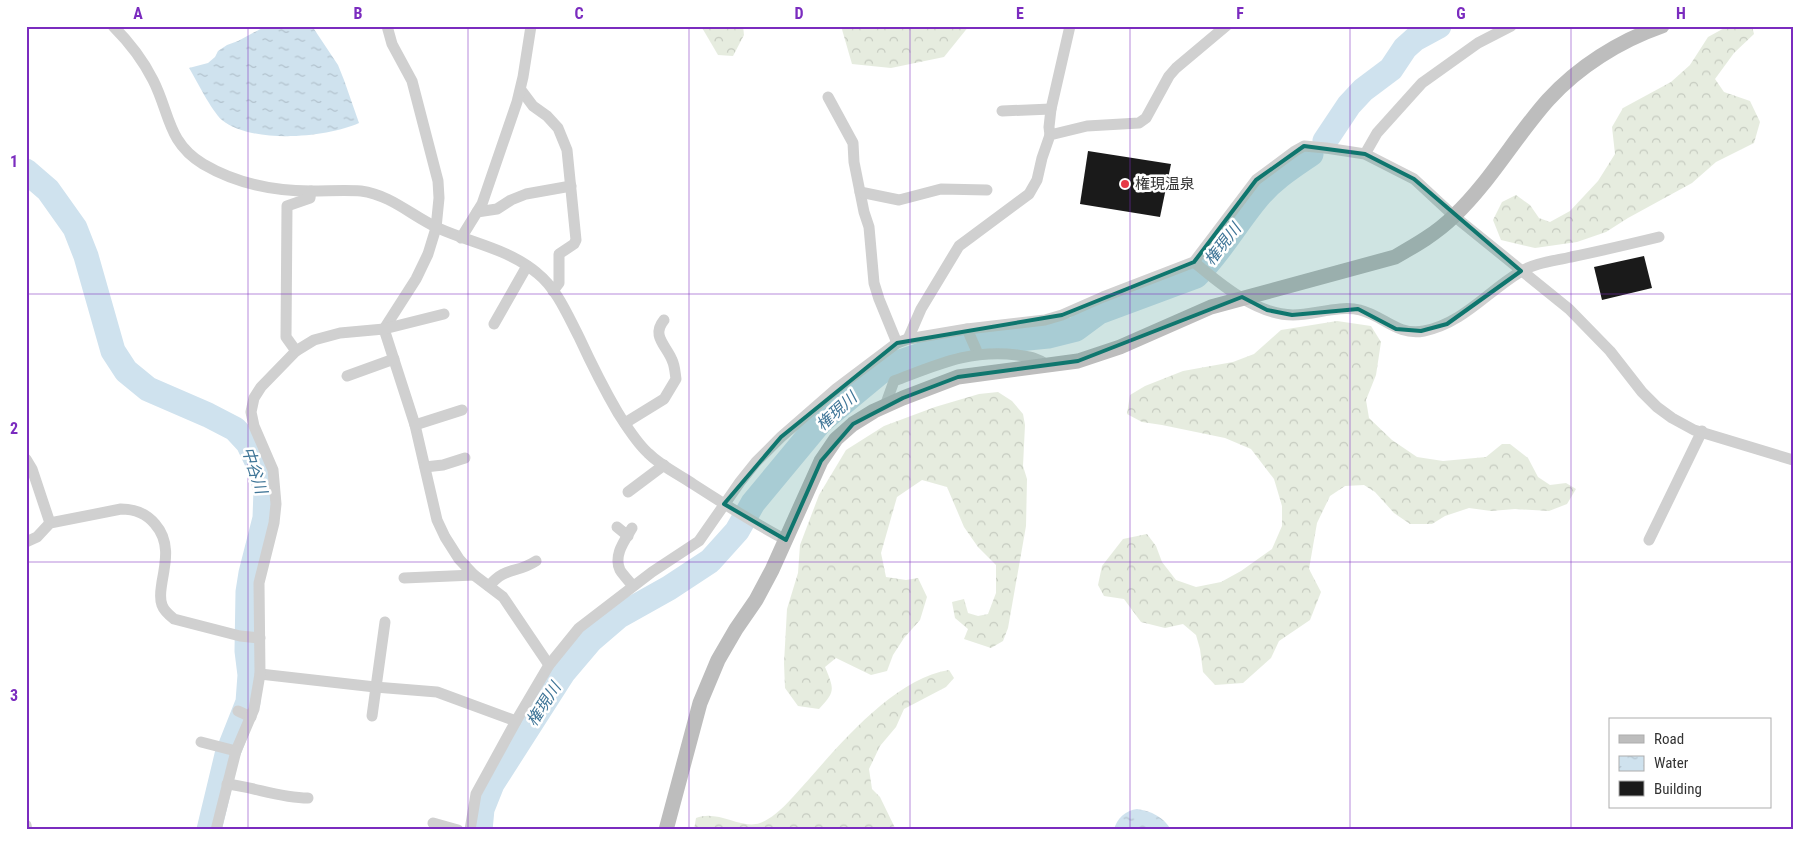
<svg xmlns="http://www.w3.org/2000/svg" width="1819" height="856" font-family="'Roboto Condensed','Noto Sans JP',sans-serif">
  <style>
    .forest { fill: url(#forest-crowns) }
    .water { fill: url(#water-ripples) }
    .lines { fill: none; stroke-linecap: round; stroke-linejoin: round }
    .river { stroke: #cfe2ee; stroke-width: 25 }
    .building { fill: #1a1a1a }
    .street { stroke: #d0d0d0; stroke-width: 11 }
    .secondary { stroke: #bdbdbd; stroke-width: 15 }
    .marked { fill: #0f766e; fill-opacity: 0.2; stroke: #0f766e; stroke-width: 4; stroke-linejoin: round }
    .grid { fill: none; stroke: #7b2cbf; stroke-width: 1; stroke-opacity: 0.55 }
    .poi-dot { fill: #e63946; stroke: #fff; stroke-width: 2 }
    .labels { text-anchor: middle; stroke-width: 5; stroke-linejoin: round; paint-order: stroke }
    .poi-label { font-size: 15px; fill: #333; stroke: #fff; text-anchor: start }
    .water-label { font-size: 16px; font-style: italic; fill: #3f7597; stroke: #fff }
    .neatline { fill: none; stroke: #7b2cbf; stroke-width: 2 }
    .grid-label { font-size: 16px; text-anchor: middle; font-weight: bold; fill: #7b2cbf }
  </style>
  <defs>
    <pattern id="forest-crowns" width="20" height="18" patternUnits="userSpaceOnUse" patternTransform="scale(1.25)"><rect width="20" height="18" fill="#e6ecdf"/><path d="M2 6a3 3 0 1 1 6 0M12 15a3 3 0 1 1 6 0" fill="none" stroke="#c6cbc0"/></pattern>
    <pattern id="water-ripples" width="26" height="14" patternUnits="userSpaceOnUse" patternTransform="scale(1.25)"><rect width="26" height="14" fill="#cfe2ee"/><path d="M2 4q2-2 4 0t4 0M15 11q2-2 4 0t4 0" fill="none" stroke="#b2c2cd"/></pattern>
  </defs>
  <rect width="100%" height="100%" fill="#fff"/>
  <!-- forest -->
  <g class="forest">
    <polygon points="701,26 743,26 744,35 733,56 718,55"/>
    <polygon points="841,26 969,26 944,57 891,68 852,64"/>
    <polygon points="1728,26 1752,26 1754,34 1734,53 1715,79 1724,92 1750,101 1760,122 1754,143 1716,162 1692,183 1628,218 1606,232 1577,242 1535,248 1501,240 1493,220 1502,202 1516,195 1530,205 1539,218 1550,222 1570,211 1598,181 1615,154 1612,127 1623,108 1671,82 1690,65 1708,37"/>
    <polygon points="1337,321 1371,326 1381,342 1376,375 1366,400 1369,418 1392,440 1417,457 1443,461 1486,457 1502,444 1510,444 1528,458 1538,477 1550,485 1566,483 1576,489 1567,504 1549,511 1515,509 1491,511 1469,508 1445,516 1432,524 1410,524 1394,513 1375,492 1364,485 1345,486 1330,496 1317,523 1309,569 1321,592 1310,620 1279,641 1271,658 1243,683 1215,685 1203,672 1200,649 1196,635 1183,624 1165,628 1141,622 1124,599 1104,596 1098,585 1102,566 1123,539 1147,534 1156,546 1162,562 1176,580 1196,587 1221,582 1241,571 1272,549 1282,526 1282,506 1274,479 1251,449 1225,438 1162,425 1142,422 1127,414 1130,395 1145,386 1183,371 1233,362 1254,354 1281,330"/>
    <path d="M998,392L1012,401L1023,414L1025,425L1023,466L1027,479L1026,526L1008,628L1003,641L991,648L964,639L968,629L955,618L952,602L964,599L968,613L978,616L988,614L996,593V565L978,547L964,527L947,487L922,480L897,497L881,553L886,577L906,580L918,578L927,597L920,620L904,638L893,655L887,671L871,675L836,658L825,667C834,689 836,691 819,709L798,706L785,688L784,663L787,609L798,573L800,545L819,495L846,450L884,426L935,407L979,394Z"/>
    <path d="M949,670L954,678L946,687L904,709L896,727L880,746L869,769L872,789L880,797L896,830H694L696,818C718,809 741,830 760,823C778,817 797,792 810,778C844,739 897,678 949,670Z"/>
  </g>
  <!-- water -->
  <g class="water">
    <path d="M266,26H312L338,65L344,80L359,123C326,138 251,144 222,120C211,110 197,81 189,68L208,63L215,57L218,51L227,45L238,41Z"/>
    <path d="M1137,809C1151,811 1164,817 1171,830H1114C1116,819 1126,810 1137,809Z"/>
  </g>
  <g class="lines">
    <!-- river -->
    <g class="river">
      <polyline points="1325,141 1349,105 1363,90 1391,69 1405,48 1415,39 1439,26"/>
      <polyline points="26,171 48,190 75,228 86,256 113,351 126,371 148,389 208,415 235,429 248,443 258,464 266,490 265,518 251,573 248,592 247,651 250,675 248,702 227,755 209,830"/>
      <path d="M480,830L482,809L492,784L563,673L591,640L619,616L669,588L710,561L737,531L753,503L821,421L879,373L894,364L956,343L981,339H1018L1048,336L1076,329L1099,312L1196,276C1220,253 1236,223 1258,197C1273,179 1292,167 1311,154"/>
    </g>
  </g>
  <!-- building -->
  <g class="building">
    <polygon points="1088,151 1171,164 1160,217 1080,204"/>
    <polygon points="1644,256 1652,288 1602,300 1594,267"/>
  </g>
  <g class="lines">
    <!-- street -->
    <g class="street">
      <path d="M113,26C129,42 143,60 153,80C170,113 167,142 203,164C237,184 272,191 311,191C328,191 345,190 361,191C391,195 412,216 438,228C471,243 509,249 537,273C557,289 567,314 579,337C591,363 604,389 618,413C627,427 636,442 648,453C661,466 678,474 693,484C724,504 754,523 786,540"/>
      <polyline points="521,90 533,106 547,116 558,128 567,150 576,240 574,244 559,254 559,283 553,291"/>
      <polyline points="828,97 853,143 854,162 864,212 869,227 874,283 879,299 897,343"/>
      <polyline points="1002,111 1051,109"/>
      <polyline points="1050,135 1049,127 1051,109 1070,26"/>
      <polyline points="1365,154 1377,133 1422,83 1478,43 1511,26"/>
      <polyline points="860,192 899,200 941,189 987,190"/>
      <polyline points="477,212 497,209 511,200 526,194 571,186"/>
      <polyline points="461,238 482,204 517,102 523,77 531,26"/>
      <path d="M1194,262C1220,284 1257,315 1293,315C1314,315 1339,305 1360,310C1384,316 1397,336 1424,331C1463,323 1487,292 1520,272C1534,263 1554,261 1571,257C1600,251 1630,244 1659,237"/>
      <polyline points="494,324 527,266"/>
      <polyline points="384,329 415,425 437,520 445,537 459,559 474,575 503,597 549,665"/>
      <polyline points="384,329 416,279 428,254 436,228 439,198 438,181 412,81 392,44 387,26"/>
      <polyline points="967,329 978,354"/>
      <polyline points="908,339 921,309 959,246 1029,194 1037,180 1042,158 1050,135 1087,126 1139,123 1146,118 1169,76 1176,68 1226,26"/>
      <polyline points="296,351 286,337 287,206 310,198 311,191"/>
      <polyline points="347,376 394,359"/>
      <path d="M885,406L894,381C937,365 970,349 1017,355C1031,357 1038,358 1049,366"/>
      <path d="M625,423L664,399L676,379C675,373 675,366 672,360C666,345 651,336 664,320"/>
      <polyline points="415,425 462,410"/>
      <polyline points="26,459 32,469 50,523"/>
      <polyline points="425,467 443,465 465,458"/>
      <polyline points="628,492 664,465"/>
      <polyline points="617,527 628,536"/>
      <path d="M632,528C625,540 613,555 620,570C623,575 629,581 633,586"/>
      <polyline points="1649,540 1702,431"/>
      <path d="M26,542L37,537L50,523L121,509C135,509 146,513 155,524C170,541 166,561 162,582C161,590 159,597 162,605C164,611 169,615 174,619L240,636L260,638"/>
      <polyline points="404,578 474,575"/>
      <path d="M489,586C506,566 516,574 536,561"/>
      <polyline points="260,674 375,687 437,692 516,721"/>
      <polyline points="238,711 251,717"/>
      <polyline points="372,716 385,622"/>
      <polyline points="201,742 236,751"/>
      <path d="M227,784C254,787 280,798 308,798"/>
      <polyline points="433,823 458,830"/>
      <polyline points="26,825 27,830"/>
      <polyline points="216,830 236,751 254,709 260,674 259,583 274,523 276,504 273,470 254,426 251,412 254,398 261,387 296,351 314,340 340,333 384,329 444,314"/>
      <polyline points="470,830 476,794 516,721 549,665 579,628 652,572 699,541 740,482 756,462 781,437 836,389 897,343 908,339 967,329 1045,320 1062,315 1103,297 1194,262 1256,180 1295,151 1304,146 1326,148 1365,154 1414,179 1454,216 1569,309 1610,351 1642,392 1657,407 1672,418 1694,430 1793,460"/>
    </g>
    <!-- secondary -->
    <path class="secondary" d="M666,830L700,703L718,660L736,629L756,600L772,570L821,461L836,439L853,424L874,411L903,398L958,377L1078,361L1120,347L1211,307L1395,257C1416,245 1437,233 1454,216C1490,182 1515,137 1548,100C1578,67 1619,41 1662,26"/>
  </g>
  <!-- marked area -->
  <path class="marked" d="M1304,146L1365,154L1414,179L1521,271L1447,324L1421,331L1396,329L1358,309L1292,315L1267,310L1242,297L1078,361L958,377L903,398L853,424L821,461L786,540L724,504L781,437L897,343L1062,315L1194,262L1256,180Z"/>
  <!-- grid -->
  <path class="grid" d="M248,26V830M468,26V830M689,26V830M910,26V830M1130,26V830M1350,26V830M1571,26V830M26,294H1793M26,562H1793"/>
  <!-- markers -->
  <circle class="poi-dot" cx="1125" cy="184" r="5"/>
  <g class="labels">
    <!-- poi labels -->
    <g class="poi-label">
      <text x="1135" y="189">権現温泉</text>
    </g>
    <!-- water labels -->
    <g class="water-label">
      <text transform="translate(1222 244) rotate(-52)" y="6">権現川</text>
      <text transform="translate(836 411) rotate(-42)" y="6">権現川</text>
      <text transform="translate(255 470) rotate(72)" y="6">中谷川</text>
      <text transform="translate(543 704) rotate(-57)" y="6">権現川</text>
    </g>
  </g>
  <!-- border -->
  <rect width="1819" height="856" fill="none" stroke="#ffffff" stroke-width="55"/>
  <!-- legend -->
  <rect x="1609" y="718" width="162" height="90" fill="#ffffff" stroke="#adadad"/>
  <rect x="1619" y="735" width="25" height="8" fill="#bdbdbd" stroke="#adadad"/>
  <text x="1654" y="744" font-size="15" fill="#333333">Road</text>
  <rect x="1619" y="756" width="25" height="15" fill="url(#water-ripples)" stroke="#adadad"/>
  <text x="1654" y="768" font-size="15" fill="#333333">Water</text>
  <rect x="1619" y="781" width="25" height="15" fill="#1a1a1a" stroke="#adadad"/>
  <text x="1654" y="794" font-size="15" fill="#333333">Building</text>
  <rect x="28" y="28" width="1764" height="800" class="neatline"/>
  <g class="grid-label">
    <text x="138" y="19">A</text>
    <text x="358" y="19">B</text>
    <text x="579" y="19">C</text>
    <text x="799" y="19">D</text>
    <text x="1020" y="19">E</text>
    <text x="1240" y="19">F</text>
    <text x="1461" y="19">G</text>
    <text x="1681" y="19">H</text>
    <text x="14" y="167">1</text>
    <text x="14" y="434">2</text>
    <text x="14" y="701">3</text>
  </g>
</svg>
